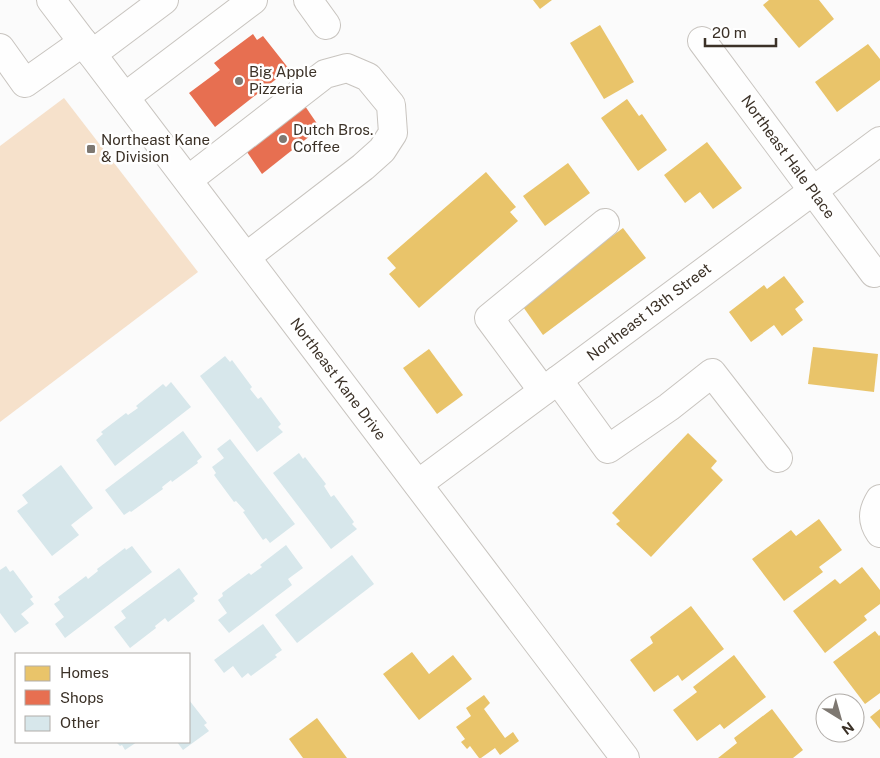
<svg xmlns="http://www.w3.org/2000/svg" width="880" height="758" font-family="'Public Sans',sans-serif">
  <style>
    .green { fill: #f6e1cb }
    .homes { fill: #e9c46a }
    .shops { fill: #e76f51 }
    .building { fill: #d7e7eb }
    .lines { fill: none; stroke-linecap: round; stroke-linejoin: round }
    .minor-casing { stroke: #c8c4bf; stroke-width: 30 }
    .major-casing { stroke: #c8c4bf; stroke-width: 30 }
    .minor { stroke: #fefefe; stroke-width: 28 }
    .major { stroke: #fefefe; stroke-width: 28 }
    .poi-dot { fill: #7e7871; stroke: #fff; stroke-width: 2 }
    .labels { text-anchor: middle; stroke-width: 5; stroke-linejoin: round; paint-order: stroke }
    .poi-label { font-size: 15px; fill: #3b3127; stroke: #fff; text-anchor: start }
    .street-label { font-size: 15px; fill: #3b3127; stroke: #fff }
  </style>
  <rect width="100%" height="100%" fill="#fbfbfb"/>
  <!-- green -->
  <polygon class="green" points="64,98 198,272 0,422 0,146"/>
  <!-- homes -->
  <g class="homes">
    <polygon points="533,0 552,0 540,9"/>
    <polygon points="769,0 819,0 834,19 799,48 763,5"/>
    <polygon points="600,25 634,82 604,99 570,43"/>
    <polygon points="868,44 880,59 880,80 837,112 815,82"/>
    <polygon points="627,99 639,116 642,114 667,150 638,171 601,118"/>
    <polygon points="707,142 742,188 713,209 700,192 685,203 664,175"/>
    <polygon points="568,163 590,193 545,226 523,196"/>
    <polygon points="486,172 516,207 510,212 518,221 419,308 389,274 396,268 387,258"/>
    <polygon points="623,228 646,258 543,335 521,304"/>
    <polygon points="784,276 804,302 795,309 803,320 782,336 774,325 751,342 729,312 764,285 767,289"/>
    <polygon points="813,347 878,354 874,392 808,384"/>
    <polygon points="429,349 463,395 437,414 403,368"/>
    <polygon points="688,433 717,461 711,468 723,480 651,557 616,524 620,521 612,513"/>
    <polygon points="819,519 842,550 819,567 823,572 784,601 752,559 791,530 796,536"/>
    <polygon points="862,567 880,590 880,604 864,616 867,620 825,653 793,611 835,579 840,584"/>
    <polygon points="691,606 724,649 682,681 678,675 654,692 630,660 653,643 650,637"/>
    <polygon points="875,631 879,636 880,635 880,693 865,704 833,662"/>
    <polygon points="412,652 429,674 453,655 472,679 419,720 383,674"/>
    <polygon points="734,655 766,697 724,729 720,724 697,741 673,710 697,692 693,687"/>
    <polygon points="484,695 490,703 484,709 505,738 513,732 519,741 500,755 495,748 481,758 479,758 470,746 467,749 461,742 465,739 456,727 471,716 466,708"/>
    <polygon points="772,709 803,750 793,758 718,758 737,743 734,738"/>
    <polygon points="880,709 880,729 870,717"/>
    <polygon points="317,718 347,758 303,758 289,739"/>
  </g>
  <!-- shops -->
  <g class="shops">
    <polygon points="253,34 257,40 263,36 289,69 215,127 189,93 220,70 214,63"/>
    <polygon points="305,106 320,128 262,174 245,149"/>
  </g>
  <!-- building -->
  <g class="building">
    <polygon points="225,356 230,362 232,360 252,387 250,389 258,399 261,397 281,424 278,427 283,432 257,452 200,376"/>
    <polygon points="171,382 191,407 115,466 96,440 103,434 101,432 126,413 128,415 138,408 136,406 163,384 166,387"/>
    <polygon points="183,431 202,457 197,461 198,463 172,482 171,480 162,487 163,489 131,512 130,511 124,515 105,490"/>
    <polygon points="230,439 295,524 270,543 266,538 263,540 243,512 245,511 236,501 234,502 214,475 216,473 212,467 224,458 217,449"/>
    <polygon points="299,453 303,459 305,457 326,484 324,486 331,497 334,495 354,522 352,524 357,529 331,549 273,473"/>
    <polygon points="61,465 93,508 71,525 79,535 52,556 17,511 28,503 22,495"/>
    <polygon points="286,545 303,568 288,579 292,585 229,633 218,620 227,613 218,600 223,596 222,593 249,573 251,575 262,567 260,565"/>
    <polygon points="132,546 152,572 65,638 55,624 64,617 54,604 60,600 58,597 86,576 88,579 98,571 97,569 125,548 126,550"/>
    <polygon points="352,555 374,584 297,643 275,615"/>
    <polygon points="6,566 10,572 13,570 33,597 30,599 34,604 21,614 29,623 15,633 0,613 0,570"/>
    <polygon points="179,568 198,594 193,598 195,601 168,622 165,618 155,626 156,628 130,648 114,627 126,618 121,611"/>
    <polygon points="263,624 282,650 275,655 277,657 251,676 248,673 242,678 233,666 224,673 214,660"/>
    <polygon points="189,700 207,723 204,725 209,731 183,750 177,742 189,742"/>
    <polygon points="116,742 137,742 125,750 122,745 120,746"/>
  </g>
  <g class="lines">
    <defs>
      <g id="minor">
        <polyline points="308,0 326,25"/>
        <polyline points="702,41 874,273"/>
        <polyline points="0,48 25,83 83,42"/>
        <polyline points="92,54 164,0"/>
        <polyline points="125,97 253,0"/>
        <polyline points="188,180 325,74 347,68 368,77 391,105 393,133 382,150 363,167 246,257"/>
        <polyline points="558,380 608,449 669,407 712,373 778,458"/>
        <polyline points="543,391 489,318 605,223"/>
        <polyline points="418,484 880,141"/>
        <path d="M880,499C872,512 872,521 880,533"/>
      </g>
      <polyline id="major" points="51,0 625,758"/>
    </defs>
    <!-- minor casing -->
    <use href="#minor" class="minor-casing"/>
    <!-- major casing -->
    <use href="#major" class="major-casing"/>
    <!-- minor -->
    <use href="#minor" class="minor"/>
    <!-- major -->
    <use href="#major" class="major"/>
  </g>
  <!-- markers -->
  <g class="poi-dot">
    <circle cx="239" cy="81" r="5"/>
    <circle cx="283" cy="139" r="5"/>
    <rect x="86" y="144" width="10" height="10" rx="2.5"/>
  </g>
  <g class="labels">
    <!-- poi labels -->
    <g class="poi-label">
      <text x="249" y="77">Big Apple<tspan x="249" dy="17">Pizzeria</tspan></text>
      <text x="293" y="135">Dutch Bros.<tspan x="293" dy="17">Coffee</tspan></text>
      <text x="101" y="145">Northeast Kane<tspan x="101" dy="17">&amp; Division</tspan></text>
    </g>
    <!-- street labels -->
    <g class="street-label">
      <text transform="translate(788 157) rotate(54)" y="5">Northeast Hale Place</text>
      <text transform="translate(649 312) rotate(-37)" y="5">Northeast 13th Street</text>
      <text transform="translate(338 379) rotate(53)" y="5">Northeast Kane Drive</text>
    </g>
  </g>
  <!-- legend -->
  <rect x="15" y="653" width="175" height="90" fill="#ffffff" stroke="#b1ada9"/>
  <rect x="25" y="666" width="25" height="15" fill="#e9c46a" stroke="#b1ada9"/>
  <text x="60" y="678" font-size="15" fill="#3b3127">Homes</text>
  <rect x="25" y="690" width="25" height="15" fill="#e76f51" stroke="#b1ada9"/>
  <text x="60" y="703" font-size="15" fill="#3b3127">Shops</text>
  <rect x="25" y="716" width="25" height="15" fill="#d7e7eb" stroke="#b1ada9"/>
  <text x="60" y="728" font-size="15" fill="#3b3127">Other</text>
  <!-- north arrow -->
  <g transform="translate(840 718) rotate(143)"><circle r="24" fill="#ffffff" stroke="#b1ada9"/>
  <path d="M0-4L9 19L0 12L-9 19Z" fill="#7e7871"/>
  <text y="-8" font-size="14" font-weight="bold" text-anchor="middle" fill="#3b3127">N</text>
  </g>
  <!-- scale -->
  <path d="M705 38v8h71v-8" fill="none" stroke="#3b3127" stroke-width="2.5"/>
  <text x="712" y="38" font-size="15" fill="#3b3127" stroke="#ffffff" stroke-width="4" paint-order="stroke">20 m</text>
</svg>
